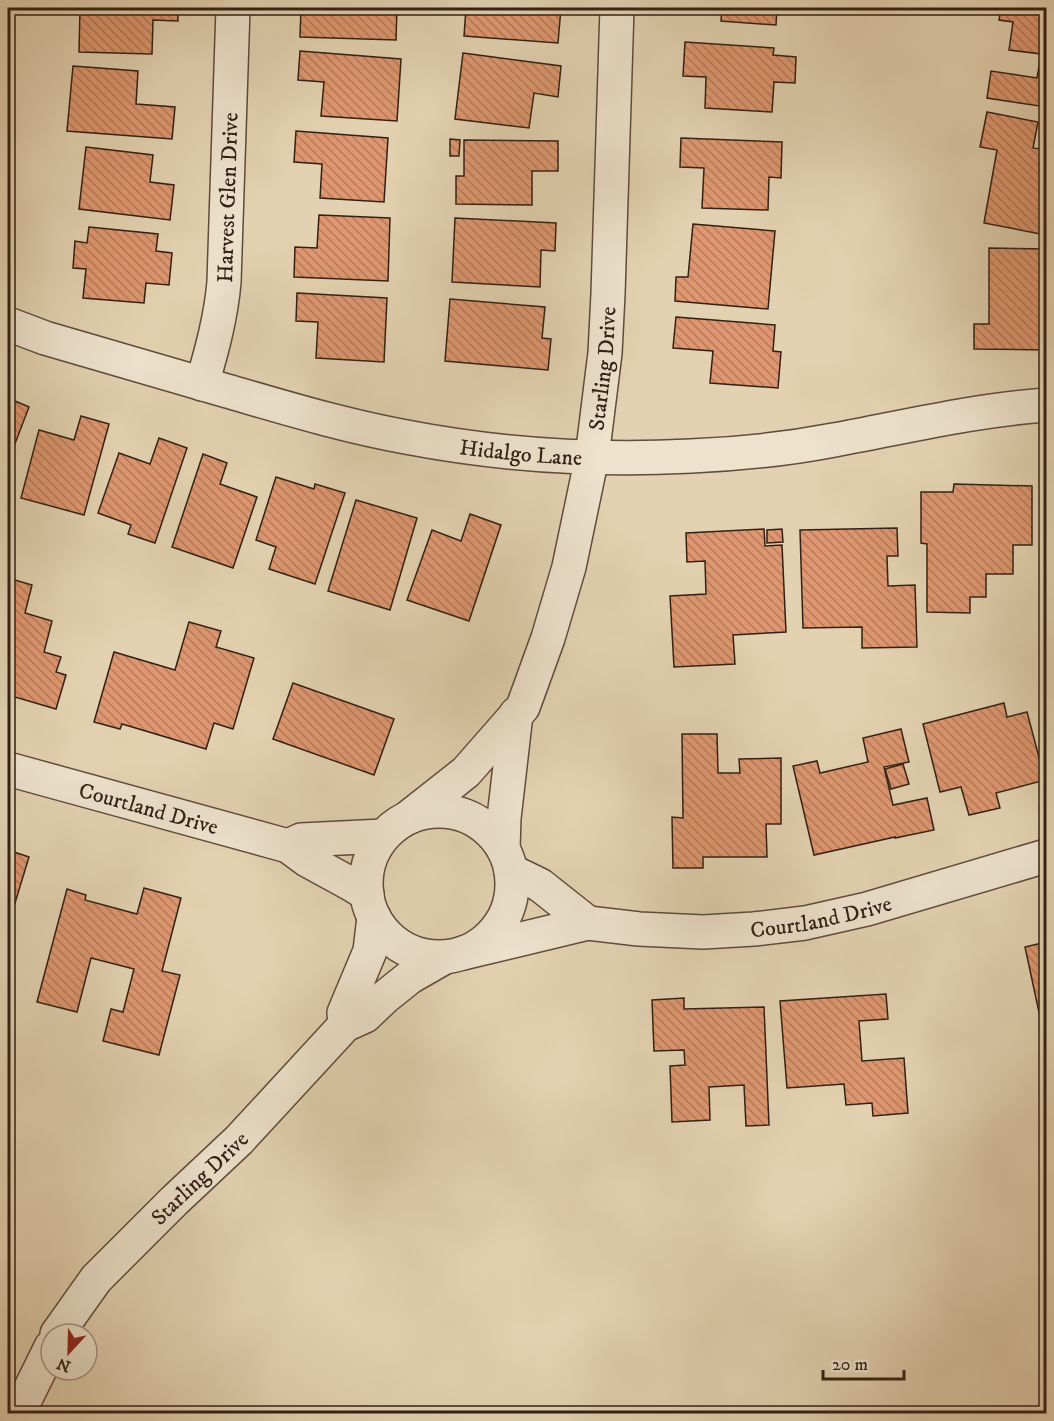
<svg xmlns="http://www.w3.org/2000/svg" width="1054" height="1421" font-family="'IM FELL DW Pica',serif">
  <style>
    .building { fill: url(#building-back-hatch); stroke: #322015; stroke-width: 1.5 }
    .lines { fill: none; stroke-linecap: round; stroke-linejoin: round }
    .minor-casing { stroke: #5e4c3c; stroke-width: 36 }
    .minor { stroke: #ede2cc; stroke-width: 33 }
    .labels { text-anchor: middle; stroke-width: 4.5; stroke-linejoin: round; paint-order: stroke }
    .street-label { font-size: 22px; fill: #322015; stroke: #ede2cc }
  </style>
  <defs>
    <pattern id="building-back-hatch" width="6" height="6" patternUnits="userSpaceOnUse" patternTransform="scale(1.5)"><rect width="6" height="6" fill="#de9770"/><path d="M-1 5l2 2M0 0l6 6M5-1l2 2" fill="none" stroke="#b57b5b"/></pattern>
  </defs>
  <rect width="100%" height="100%" fill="#e3d2b1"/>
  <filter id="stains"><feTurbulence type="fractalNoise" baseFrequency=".00333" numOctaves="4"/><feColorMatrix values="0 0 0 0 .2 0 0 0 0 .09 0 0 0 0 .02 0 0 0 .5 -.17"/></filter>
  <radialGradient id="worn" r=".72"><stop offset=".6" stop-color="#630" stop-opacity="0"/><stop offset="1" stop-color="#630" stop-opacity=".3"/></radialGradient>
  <!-- building -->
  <g class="building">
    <polygon points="80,8 178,8 178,21 153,20 152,54 79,52"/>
    <polygon points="301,8 397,8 396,40 300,37"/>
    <polygon points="466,8 561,8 558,43 464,36"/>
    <polygon points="722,8 777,8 776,25 721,21"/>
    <polygon points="1001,8 1046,8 1046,107 987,98 991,71 1037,78 1041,54 1009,50 1013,22 999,20"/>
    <polygon points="685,42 774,48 773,55 796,57 795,83 774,82 772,112 705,108 706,77 683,76"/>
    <polygon points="300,51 401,59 397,121 321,116 324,82 298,80"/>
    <polygon points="463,53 561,66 558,97 534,93 529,128 455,119"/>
    <polygon points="73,66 138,71 136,104 175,107 172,139 67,131"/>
    <polygon points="987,112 1038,122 1033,148 1046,150 1046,235 984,223 997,150 980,147"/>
    <polygon points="296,131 388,138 384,202 320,198 322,164 294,162"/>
    <polygon points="681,138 782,142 781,178 769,177 768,210 702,208 704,168 680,167"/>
    <polygon points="450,139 460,140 459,156 450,156"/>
    <polygon points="464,140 558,141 558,171 532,171 532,205 456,204 456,176 464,176"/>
    <polygon points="86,147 153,155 150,182 174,185 170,220 79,209"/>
    <polygon points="319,215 390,218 388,281 294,277 295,247 317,248"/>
    <polygon points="455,218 556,223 555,251 541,250 540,287 452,282"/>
    <polygon points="693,224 775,231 768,309 675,301 676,277 688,277"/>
    <polygon points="89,227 158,234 156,251 172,253 169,285 146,283 144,303 83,298 86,269 73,268 75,241 87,243"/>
    <polygon points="989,248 1046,249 1046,350 974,349 974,324 989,324"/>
    <polygon points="297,293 387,298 384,362 316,358 318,322 296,321"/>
    <polygon points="450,299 545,307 542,338 551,339 548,370 445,361"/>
    <polygon points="676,317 775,325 773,351 781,352 778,388 710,383 713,351 673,348"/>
    <polygon points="8,398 29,407 8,462"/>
    <polygon points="81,416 109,424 84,515 21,498 39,430 74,440"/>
    <polygon points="159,438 187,448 155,543 128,534 131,525 98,513 119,453 150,464"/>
    <polygon points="203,454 227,463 220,484 257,497 233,568 172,547"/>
    <polygon points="276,477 314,489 315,484 345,493 315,584 269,569 276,547 256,540"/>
    <polygon points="954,484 1032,486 1032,545 1013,545 1013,574 986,574 986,597 970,597 970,613 927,612 927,544 921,543 921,492 953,492"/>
    <polygon points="356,500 417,518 390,610 328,591"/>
    <polygon points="470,514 501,525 469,621 407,600 432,530 461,541"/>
    <polygon points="897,528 898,556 887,556 888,586 915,585 917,647 862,648 862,627 803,628 800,530"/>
    <polygon points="764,529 765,546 782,545 786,632 733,635 735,664 674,667 670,596 706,594 705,561 687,562 686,533"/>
    <polygon points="782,529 783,542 767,543 767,530"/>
    <polygon points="8,578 32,585 25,613 52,621 44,652 61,657 56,672 66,675 56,709 8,695"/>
    <polygon points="189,622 221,631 216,647 254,658 233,729 214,723 206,749 122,724 120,729 94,722 114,652 175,670"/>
    <polygon points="293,683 394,719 374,775 273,739"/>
    <polygon points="1004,703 1007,717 1027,712 1045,780 996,793 1000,808 969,815 961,787 940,792 923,724"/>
    <polygon points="901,729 909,762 884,767 893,805 927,798 934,830 895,838 895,837 814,855 793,766 817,761 820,773 868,762 863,738"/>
    <polygon points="682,734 717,734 718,773 740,773 739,759 781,758 781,824 766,824 767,857 703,857 703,868 673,868 672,817 683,818"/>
    <polygon points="903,764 909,784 891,789 885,769"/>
    <polygon points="8,850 29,857 8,926"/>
    <polygon points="144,888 181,898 162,971 180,975 159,1055 103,1041 111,1009 123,1012 134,969 91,958 77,1012 37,1002 67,889 86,895 85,900 137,914"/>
    <polygon points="1046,942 1046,1045 1025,947"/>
    <polygon points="886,994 888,1019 859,1021 862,1061 904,1058 908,1113 873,1116 872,1103 846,1105 844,1084 787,1088 780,1001"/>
    <polygon points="684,998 684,1009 764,1007 769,1125 746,1126 744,1085 709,1087 710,1120 672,1122 670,1066 685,1065 684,1050 654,1051 652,1000"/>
  </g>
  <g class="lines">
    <defs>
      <g id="minor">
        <path id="s1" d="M8,324L45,338C105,356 166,373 227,391C286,408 345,426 406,437C500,455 596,461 691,456C739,454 787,449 834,440C905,427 974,410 1046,405"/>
        <path id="s2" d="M202,384C212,350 221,317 224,282L233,8"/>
        <path id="s3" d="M8,769L288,846L307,860L349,883L367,894"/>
        <circle cx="439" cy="884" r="73"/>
        <path id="s4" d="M409,817L466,772L523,707L548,638L569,567L592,457L605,353L608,294L617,8"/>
        <polyline points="288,846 301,840 383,836"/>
        <polyline points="503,848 504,818 516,714"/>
        <polyline points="511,871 540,885 588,923"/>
        <path id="s5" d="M463,953L588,923L639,929L703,932L754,929L805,923L867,909L1046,856"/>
        <polyline points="345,1025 344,1013 370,951 374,917"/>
        <path id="s6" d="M57,1334L96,1279L174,1201L239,1140L345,1025L365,1016L385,997L410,977L445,957"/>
        <polyline points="18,1414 51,1347"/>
      </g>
    </defs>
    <!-- minor casing -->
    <use href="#minor" class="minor-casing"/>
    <!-- minor -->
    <use href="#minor" class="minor"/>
  </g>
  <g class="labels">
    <!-- street labels -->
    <g class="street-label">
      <text dy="8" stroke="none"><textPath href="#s2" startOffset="189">Harvest Glen Drive</textPath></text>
      <text dy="8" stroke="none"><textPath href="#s4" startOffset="508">Starling Drive</textPath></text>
      <text dy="8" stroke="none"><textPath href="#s1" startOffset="530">Hidalgo Lane</textPath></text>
      <text dy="8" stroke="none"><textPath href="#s3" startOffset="146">Courtland Drive</textPath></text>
      <text dy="8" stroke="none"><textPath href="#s5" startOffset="363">Courtland Drive</textPath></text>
      <text dy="8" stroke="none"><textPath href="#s6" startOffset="212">Starling Drive</textPath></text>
    </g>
  </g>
  <!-- margin -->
  <rect width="1054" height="1421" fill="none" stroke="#e3d2b1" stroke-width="30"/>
  <rect x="9" y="9" width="1036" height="1403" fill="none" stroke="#322015" stroke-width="3"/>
  <rect x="15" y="15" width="1024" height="1391" fill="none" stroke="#322015" stroke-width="1.5"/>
  <!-- north arrow -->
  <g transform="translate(69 1352) rotate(202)"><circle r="28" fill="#ede2cc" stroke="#a29483" stroke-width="1.5"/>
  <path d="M0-4.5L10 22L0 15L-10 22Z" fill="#8f2418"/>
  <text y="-9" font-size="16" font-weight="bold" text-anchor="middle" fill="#322015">N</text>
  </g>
  <!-- scale -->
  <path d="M823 1370v9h81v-9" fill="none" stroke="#322015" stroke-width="3"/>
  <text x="832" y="1370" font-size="18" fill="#322015" stroke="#ede2cc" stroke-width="4.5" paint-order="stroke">20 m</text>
  <rect width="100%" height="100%" filter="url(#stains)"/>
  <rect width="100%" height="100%" fill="url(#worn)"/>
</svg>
